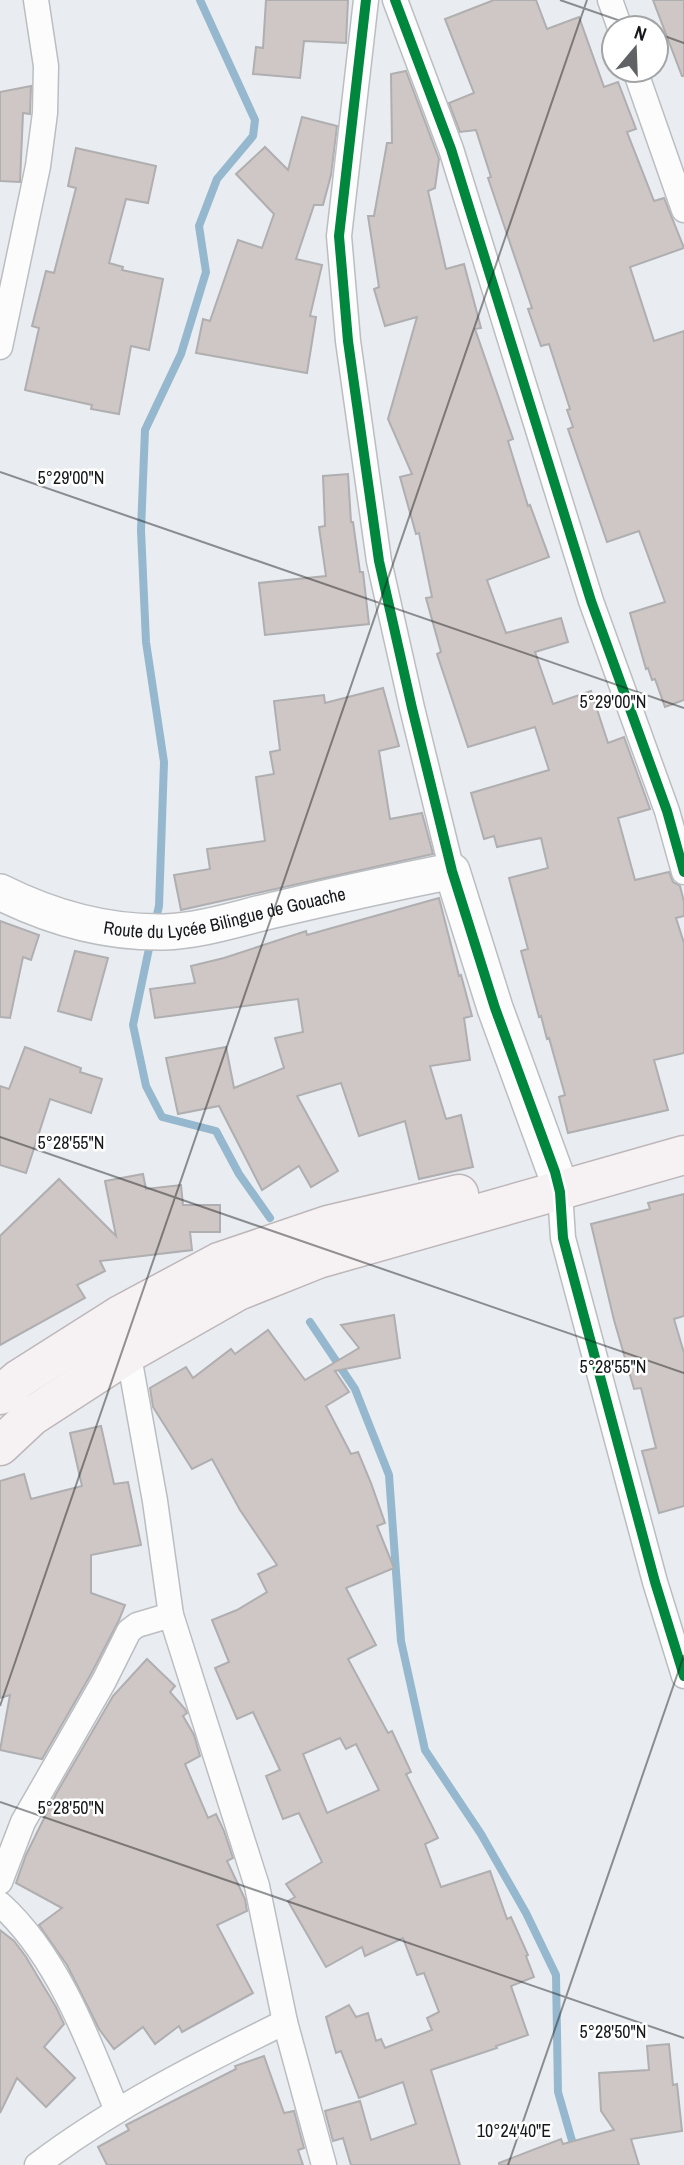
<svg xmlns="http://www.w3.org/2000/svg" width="684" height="2165" font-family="'Archivo Narrow',sans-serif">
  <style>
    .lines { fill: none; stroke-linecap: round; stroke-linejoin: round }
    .stream { stroke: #95b8ce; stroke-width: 8 }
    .building { fill: #cfc7c5; stroke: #afaeb0; stroke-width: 2; fill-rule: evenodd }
    .street-casing { stroke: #bbbec1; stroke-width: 27 }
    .secondary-casing { stroke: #bbbec1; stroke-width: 38 }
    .primary-casing { stroke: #beb7ba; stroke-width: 41 }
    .street { stroke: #fcfcfd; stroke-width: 24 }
    .secondary { stroke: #fcfcfd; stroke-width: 35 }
    .primary { stroke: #f6f1f3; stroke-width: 38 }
    .cycleway-casing { stroke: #fff; stroke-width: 15 }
    .cycleway { stroke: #00873e; stroke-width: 10 }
    .ticks { fill: none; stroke: #16181b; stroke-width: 2; stroke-opacity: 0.45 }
    .labels { text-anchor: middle; stroke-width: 5; stroke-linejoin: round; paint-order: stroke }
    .street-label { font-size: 18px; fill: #16181b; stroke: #fff }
    .ticks-label { font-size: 18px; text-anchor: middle; fill: #16181b; stroke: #fff; stroke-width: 5; stroke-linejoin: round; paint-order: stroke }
  </style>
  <rect width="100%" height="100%" fill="#e9ecf0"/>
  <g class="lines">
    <!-- stream -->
    <g class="stream">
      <polyline points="155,923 159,906 164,762 146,642 141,530 145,430 181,354 206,272 199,226 217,179 253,136 255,120 200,0"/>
      <polyline points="151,939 133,1025 146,1086 162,1117 216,1131 239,1174 270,1218"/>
      <polyline points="310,1322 355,1389 389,1475 401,1641 425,1750 481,1834 526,1913 556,1975 558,2092 579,2165"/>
    </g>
  </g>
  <!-- building -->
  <g class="building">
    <polygon points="266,0 348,0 346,43 304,41 300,78 253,74 256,47 263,48"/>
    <polygon points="494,0 536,0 547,29 579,17 604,87 618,82 636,129 627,132 654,201 664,198 684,248 630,267 654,341 684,331 684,700 665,707 655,679 652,680 648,668 646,669 630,613 665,602 639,531 607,542 568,429 573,427 567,410 570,409 549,344 541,346 528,309 532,308 488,178 491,177 476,130 460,132 449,103 474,93 445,19"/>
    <polygon points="653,0 684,0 684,76 682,76"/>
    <polygon points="406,71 439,159 435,188 428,191 446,269 464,264 481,328 475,329 513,439 508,441 528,506 530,505 549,557 487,580 506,633 561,618 568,642 535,652 553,704 591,691 608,743 624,737 650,809 618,818 635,880 669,872 673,882 680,886 684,902 684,916 676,918 684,943 684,1053 654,1060 668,1110 568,1133 559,1097 565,1095 549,1038 547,1039 541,1016 539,1017 521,951 528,949 509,878 548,868 541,838 497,847 494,836 484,839 471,793 549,770 535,727 468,747 437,654 441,652 426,598 432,597 419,533 416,534 400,477 412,474 388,419 417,317 385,326 374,289 379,287 368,216 374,216 387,143 392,143 391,74"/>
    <polygon points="31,86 30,114 23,113 20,182 0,181 0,92"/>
    <polygon points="302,117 337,126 331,175 323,205 314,205 296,259 322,265 310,316 316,317 307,373 196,353 203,319 210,321 238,240 262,248 274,214 236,174 265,147 288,170"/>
    <polygon points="76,148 156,166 148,203 126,199 109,263 123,267 122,270 163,279 149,350 131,346 119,414 91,409 92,405 25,390 39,328 32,326 46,271 54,273 76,188 68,186"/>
    <polygon points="348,474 351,522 353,522 360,572 363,572 369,624 265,635 259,583 326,576 319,527 325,526 323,476"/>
    <polygon points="383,688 399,746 379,751 390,819 422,813 433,854 181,910 174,875 210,869 207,849 265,841 256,777 274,774 270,752 280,750 274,701 324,695 325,703"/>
    <polygon points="439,898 459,976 461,975 472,1016 464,1018 470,1060 430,1066 446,1119 461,1115 473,1167 419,1179 405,1121 359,1136 341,1083 297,1096 338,1171 311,1187 299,1166 262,1190 219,1106 178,1114 166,1058 226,1047 234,1088 284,1068 275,1038 303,1032 298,999 155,1018 150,989 195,983 191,966 224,958 306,931 307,935"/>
    <polygon points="0,921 39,935 31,960 23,957 10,1018 0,1017"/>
    <polygon points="75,951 108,958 91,1020 58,1011"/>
    <polygon points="25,1047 81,1068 80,1072 102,1079 91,1113 50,1099 26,1173 0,1165 0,1086 9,1089"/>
    <polygon points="143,1174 146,1189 181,1185 183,1205 220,1205 220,1232 190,1232 192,1250 100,1261 105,1271 77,1285 85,1298 0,1345 0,1236 59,1179 116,1236 105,1181"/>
    <polygon points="684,1194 684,1316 674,1319 684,1353 684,1506 659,1513 642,1451 656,1448 641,1388 634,1389 614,1320 591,1224 650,1209 648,1203"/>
    <path d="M394,1315L400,1358L335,1371L349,1392L326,1406L351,1454L358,1452L371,1483L385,1523L377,1526L394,1568L346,1588L376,1645L348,1659L388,1733L392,1731L411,1772L406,1774L438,1838L425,1844L441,1887L490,1871L507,1919L511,1917L528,1955L526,1956L534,1977L511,1986L528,2035L496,2046L497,2048L431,2070L460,2165H351L343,2138L333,2141L325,2111L360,2101L371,2140L416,2124L403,2082L359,2098L341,2051L336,2053L326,2017L349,2005L356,2017L368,2013L376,2041L381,2039L385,2048L432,2030L427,2018L439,2012L424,1973L417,1975L403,1938L365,1956L362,1947L326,1967L288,1901L295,1897L286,1884L322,1862L299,1813L283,1819L266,1776L280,1770L253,1712L237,1719L215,1668L229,1662L212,1620L237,1610L267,1592L258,1574L277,1565L240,1510L212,1459L192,1469L153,1407L150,1388L186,1367L193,1378L231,1349L235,1354L268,1330L305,1380L359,1348L341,1325ZM340,1738L346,1749L356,1744L379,1790L327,1813L303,1754Z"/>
    <polygon points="101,1426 114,1484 128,1482 141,1545 91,1555 91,1593 125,1605 119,1620 91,1674 42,1759 0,1750 10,1695 0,1698 0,1481 24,1474 31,1499 82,1486 70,1433"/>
    <polygon points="147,1659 175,1686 170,1692 185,1709 187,1713 183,1716 194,1735 200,1756 185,1764 208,1818 216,1814 224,1831 233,1858 227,1861 245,1899 247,1911 217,1925 253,1993 182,2032 179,2026 155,2044 143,2027 114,2049 99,2029 67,1965 39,1925 62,1908 16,1883 26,1855 56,1794 113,1696"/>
    <polygon points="0,1930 14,1941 26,1957 56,2007 64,2024 44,2047 75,2078 46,2107 17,2078 0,2113"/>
    <polygon points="669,2044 673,2085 677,2084 682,2131 631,2139 639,2165 499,2165 499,2163 561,2139 563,2144 614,2130 601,2111 599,2073 649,2070 647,2046"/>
    <polygon points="264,2056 284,2113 294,2111 304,2148 298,2150 303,2165 107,2165 98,2147 129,2130 126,2125 236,2069 235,2066"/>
  </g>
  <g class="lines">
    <defs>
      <g id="street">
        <polyline points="366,0 339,236 348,341 379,561 412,708 452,871"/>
        <polyline points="395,0 451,149 591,601 667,811 684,872"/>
        <polyline points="610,0 620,28"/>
        <polyline points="635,70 684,210"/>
        <polyline points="0,347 38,166 45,113 46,66 36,0"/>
        <polyline points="560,1192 563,1238 655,1582 684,1676"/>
        <polyline points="126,1340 155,1501 171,1615 257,1886 285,2022 324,2165"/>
        <polyline points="0,1882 23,1822 104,1681 129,1631 137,1625 171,1615"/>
        <path d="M0,1904C57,1955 89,2041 117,2111"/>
        <path d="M37,2165C114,2107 199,2064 285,2022"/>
      </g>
      <g id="secondary">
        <path id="s1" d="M0,892C52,918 106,933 164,932C201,931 239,918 274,910C333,896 392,883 452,871L495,1008L555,1172L560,1192"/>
      </g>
      <g id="primary">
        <polyline points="0,1395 19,1379 120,1315 219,1262 328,1225 459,1194"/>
        <polyline points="0,1446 32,1416 129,1353 238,1291 318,1259 684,1155"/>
      </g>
    </defs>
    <!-- street casing -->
    <use href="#street" class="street-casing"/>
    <!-- secondary casing -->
    <use href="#secondary" class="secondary-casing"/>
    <!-- primary casing -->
    <use href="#primary" class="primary-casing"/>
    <!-- street -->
    <use href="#street" class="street"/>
    <!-- secondary -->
    <use href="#secondary" class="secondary"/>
    <!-- primary -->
    <use href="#primary" class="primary"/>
    <defs>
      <g id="cycleway">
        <polyline points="366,0 339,236 348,341 379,561 412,708 452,871 495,1008 555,1172 560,1192 563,1238 655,1582 684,1676"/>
        <polyline points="395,0 451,149 591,601 667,811 684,872"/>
      </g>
    </defs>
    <!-- cycleway casing -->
    <use href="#cycleway" class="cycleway-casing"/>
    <!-- cycleway -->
    <use href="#cycleway" class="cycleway"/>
  </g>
  <!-- ticks -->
  <path class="ticks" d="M560,0L641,28M656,33L684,43M0,472L684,708M0,1137L684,1373M0,1706L587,0M0,1802L684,2038M508,2165L684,1655"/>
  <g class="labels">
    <!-- street labels -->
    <g class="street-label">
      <text dy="6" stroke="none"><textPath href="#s1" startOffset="233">Route du Lycée Bilingue de Gouache</textPath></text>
    </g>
  </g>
  <g class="ticks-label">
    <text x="71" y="484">5°29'00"N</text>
    <text x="613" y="708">5°29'00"N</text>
    <text x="71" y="1149">5°28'55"N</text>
    <text x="613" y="1373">5°28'55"N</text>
    <text x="71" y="1814">5°28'50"N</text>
    <text x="613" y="2038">5°28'50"N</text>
    <text x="514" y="2137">10°24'40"E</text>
  </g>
  <!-- north arrow -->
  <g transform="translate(635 49) rotate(19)"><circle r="33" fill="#ffffff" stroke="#a2a3a4" stroke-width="2"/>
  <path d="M0-5L12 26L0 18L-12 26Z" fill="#606266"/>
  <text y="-10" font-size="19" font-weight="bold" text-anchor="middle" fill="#16181b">N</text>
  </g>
</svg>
